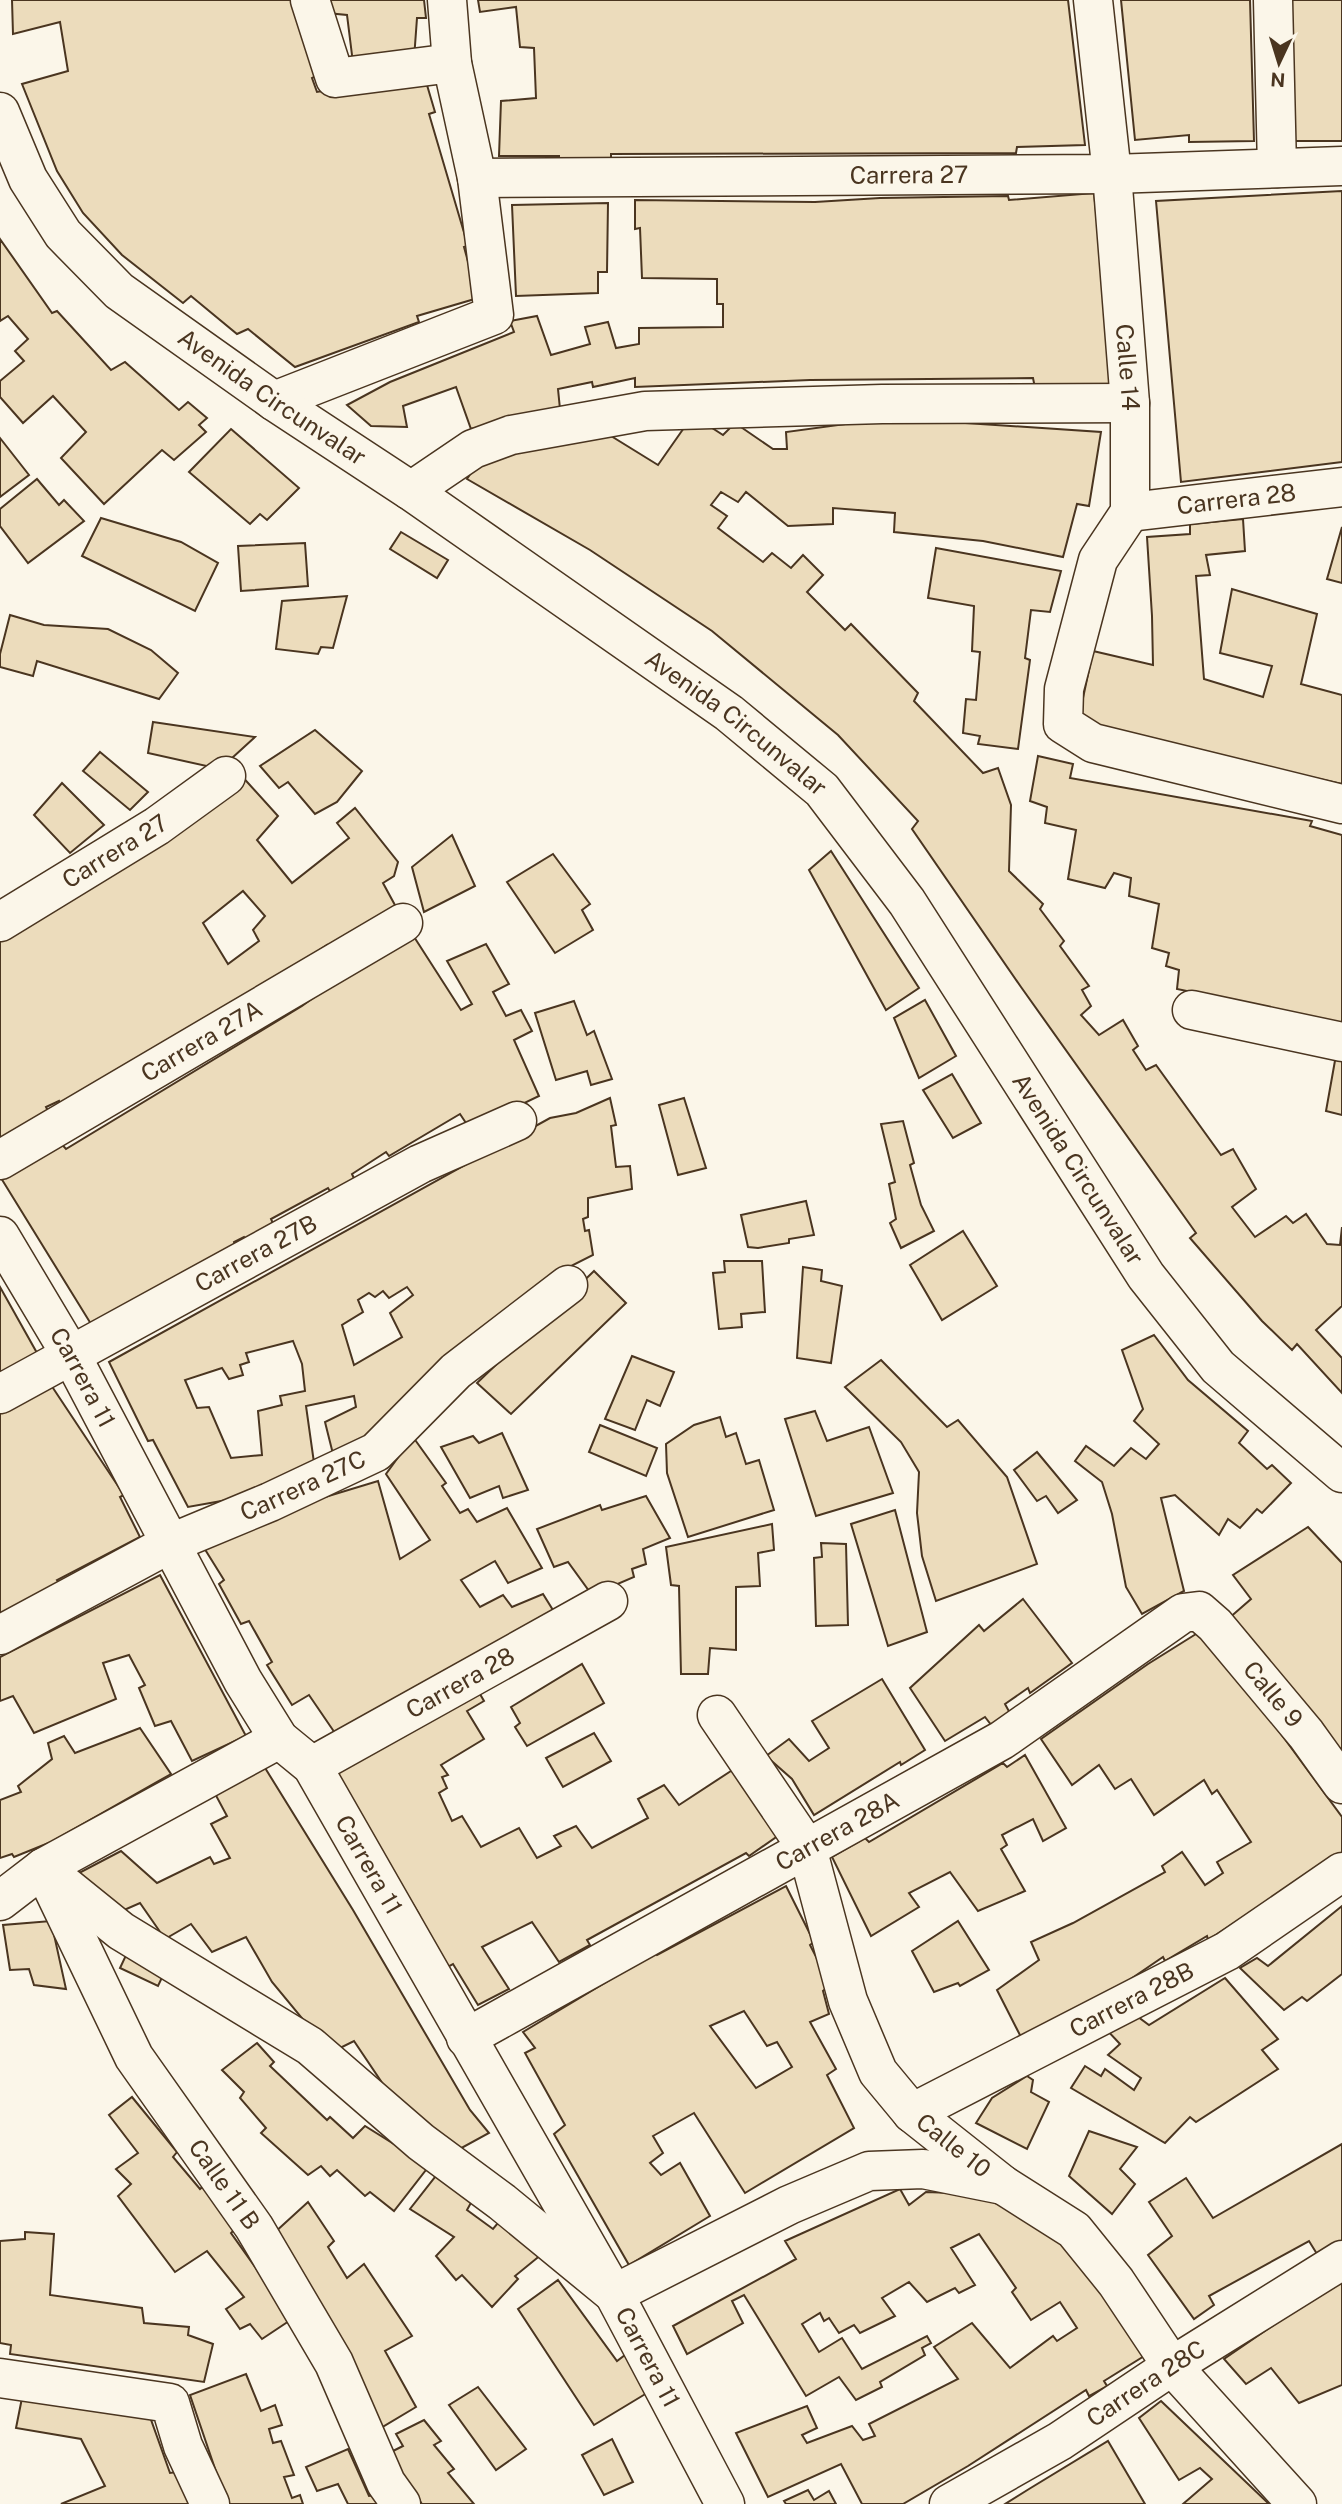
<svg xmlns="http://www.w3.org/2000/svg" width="1342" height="2504" font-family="'Public Sans',sans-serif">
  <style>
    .building { fill: #ecdcbc; stroke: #4a3520; stroke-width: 2; fill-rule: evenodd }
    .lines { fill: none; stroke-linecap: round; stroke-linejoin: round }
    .minor-casing { stroke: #4a3520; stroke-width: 41 }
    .primary-casing { stroke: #4a3520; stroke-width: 41 }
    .minor { stroke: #fbf6e9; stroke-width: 38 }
    .primary { stroke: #fbf6e9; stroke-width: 38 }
    .labels { text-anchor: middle; stroke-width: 5; stroke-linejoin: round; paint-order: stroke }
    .street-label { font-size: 24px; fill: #4a3520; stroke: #fbf6e9 }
  </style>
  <rect width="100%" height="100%" fill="#fbf6e9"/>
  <!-- building -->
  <g class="building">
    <polygon points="12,0 294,0 318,75 312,78 317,92 424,75 435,112 429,114 468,246 464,247 478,298 417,316 419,322 295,367 248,329 237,334 191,296 183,303 122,255 83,213 57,171 22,84 68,71 60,22 13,34"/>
    <polygon points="324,0 424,0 426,18 417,18 414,59 353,63 347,15 327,13"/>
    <polygon points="478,0 1068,0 1085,145 1017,147 1016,153 611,154 611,161 559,161 559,156 499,156 501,101 536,98 534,48 520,47 516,7 480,12"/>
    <polygon points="1121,0 1250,0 1254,141 1189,142 1189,135 1135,140"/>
    <polygon points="1284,0 1342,0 1342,141 1288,141"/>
    <polygon points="1342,191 1342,462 1181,482 1156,201"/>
    <polygon points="1094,193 1114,384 1035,388 1033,378 810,380 635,387 635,378 593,387 592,382 558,389 560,409 471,429 456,387 403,406 407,427 371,426 347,405 390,382 514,332 510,321 537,316 551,355 590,344 585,327 608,322 616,348 639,344 639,328 723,327 723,304 717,304 717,279 642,278 640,228 635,229 635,200 815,202 880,198 1008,196 1009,200"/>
    <polygon points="608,203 607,272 598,272 598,293 516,296 512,205"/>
    <polygon points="0,239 52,313 57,311 111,370 125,362 179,410 188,402 207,418 199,425 206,432 174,460 162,450 104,504 61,458 86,432 53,396 23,423 0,397 0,381 24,361 15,351 28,339 8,316 0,321"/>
    <polygon points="890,418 1101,432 1089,506 1077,504 1063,557 983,541 894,532 895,513 833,508 833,524 788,526 746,492 738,502 721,492 711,505 727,516 718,528 763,562 772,553 791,568 803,555 823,575 807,592 845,630 851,624 918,693 914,701 983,773 998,768 1011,805 1009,871 1043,904 1040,909 1064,941 1060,946 1089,986 1082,990 1091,1006 1081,1015 1099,1035 1123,1020 1138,1046 1133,1050 1146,1070 1156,1065 1221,1155 1233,1149 1256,1189 1232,1207 1255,1237 1286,1216 1293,1223 1306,1214 1327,1244 1340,1245 1342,1227 1342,1306 1316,1330 1342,1358 1342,1393 1297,1344 1292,1350 1262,1321 1190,1238 1196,1233 1021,987 912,829 918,821 838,735 712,631 590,550 467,479 483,454 513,448 611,436 658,465 686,425 709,426 723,435 735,423 773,449 787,449 786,432"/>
    <polygon points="231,429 299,488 267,520 260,514 250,524 189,472"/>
    <polygon points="0,438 29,475 0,497"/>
    <polygon points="37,479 59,505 64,500 84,521 28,563 0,526 0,509"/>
    <polygon points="101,518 181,542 218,563 195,611 82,556"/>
    <polygon points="1243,519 1245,551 1206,555 1210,575 1196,576 1204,679 1263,697 1272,666 1220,653 1232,589 1317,614 1301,684 1342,695 1342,784 1090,728 1080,712 1093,651 1153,665 1152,616 1147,537 1190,534 1190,524"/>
    <polygon points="1342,527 1342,583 1327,579"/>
    <polygon points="401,532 448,560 437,578 390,549"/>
    <polygon points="305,543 308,586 241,591 238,546"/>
    <polygon points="936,548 1061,571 1050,612 1031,610 1025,658 1030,660 1018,749 978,744 980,736 963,733 966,699 976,700 980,652 972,651 974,606 928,598"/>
    <polygon points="347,596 333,648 321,647 318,654 276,649 282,601"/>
    <polygon points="10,615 44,625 108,629 151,650 178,673 159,699 37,661 33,676 0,667 0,654"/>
    <polygon points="153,722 255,737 220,769 148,753"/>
    <polygon points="315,730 362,771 337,802 315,814 288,782 279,788 260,766"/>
    <polygon points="100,752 148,792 130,810 83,771"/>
    <polygon points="1038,756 1073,764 1070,778 1312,821 1310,826 1342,835 1342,1023 1177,989 1179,970 1166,966 1169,953 1152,948 1159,904 1129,896 1131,878 1114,873 1105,888 1068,879 1076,830 1045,823 1047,807 1030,801"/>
    <path d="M239,773L278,816L257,840L292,883L349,838L337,823L355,808L398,862L394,876L383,883L396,907L330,950L327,945L267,986L60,1104L59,1101L46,1107L49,1113L0,1139V941L105,879ZM243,891L265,916L253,930L259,941L228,964L203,923Z"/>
    <polygon points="62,783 104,825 70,853 34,815"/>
    <polygon points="452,835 475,886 424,912 412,867"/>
    <polygon points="831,851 919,988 886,1010 809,870"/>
    <polygon points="553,854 590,904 582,910 593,930 555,953 507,882"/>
    <polygon points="409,929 461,1010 472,1004 447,961 486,944 509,984 493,992 506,1016 521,1010 532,1031 514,1040 539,1096 470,1129 460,1114 389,1156 386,1152 352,1174 357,1185 334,1198 328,1188 271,1219 275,1228 247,1241 244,1237 234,1242 235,1246 91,1324 1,1178 58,1140 66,1149 302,1006"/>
    <polygon points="925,1000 956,1056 919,1078 894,1018"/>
    <polygon points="574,1001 587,1035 594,1031 612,1079 591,1085 587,1071 556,1080 535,1013"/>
    <polygon points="1336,1055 1342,1056 1342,1115 1326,1111"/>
    <polygon points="952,1074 981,1123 953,1138 923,1090"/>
    <path d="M610,1098L616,1125L611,1126L616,1167L630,1166L632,1189L588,1198V1217L583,1219L585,1231L589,1230L593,1255L561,1271L338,1474L325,1422L356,1407L354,1396L306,1406L317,1484L188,1507L153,1440L148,1441L109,1362L550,1118L576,1113ZM407,1287L413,1295L390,1313L402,1337L354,1365L342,1325L363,1312L358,1300L369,1293L375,1297L383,1291L389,1298ZM293,1341L302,1364L305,1391L280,1396L282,1405L258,1411L262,1455L231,1458L209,1407L197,1408L185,1380L222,1368L229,1379L243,1375L240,1365L249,1362L246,1353Z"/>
    <polygon points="684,1098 706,1168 678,1175 659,1105"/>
    <polygon points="903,1121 914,1163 910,1165 921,1205 934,1231 901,1248 890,1223 896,1219 889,1184 895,1182 881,1124"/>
    <polygon points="806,1201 814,1235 789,1239 789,1243 758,1248 748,1247 741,1215"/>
    <polygon points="963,1231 997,1286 942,1320 910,1265"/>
    <polygon points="724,1261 762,1261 765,1312 741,1314 742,1327 719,1329 713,1273 725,1272"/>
    <polygon points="803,1267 822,1270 821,1281 842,1286 831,1363 797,1358"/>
    <polygon points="594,1271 626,1303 511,1414 477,1383"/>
    <polygon points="0,1287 37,1353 0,1375"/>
    <polygon points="1154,1335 1188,1380 1248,1431 1239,1443 1267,1469 1272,1465 1291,1483 1262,1513 1257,1509 1240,1528 1228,1519 1219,1535 1175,1495 1161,1498 1184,1591 1142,1614 1126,1587 1112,1514 1102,1482 1075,1461 1086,1446 1114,1466 1131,1448 1146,1459 1159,1444 1134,1421 1143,1409 1122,1350"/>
    <polygon points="632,1356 674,1372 660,1406 647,1400 635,1430 605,1419"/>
    <polygon points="881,1360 947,1427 958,1420 1007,1477 1037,1564 936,1601 922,1556 917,1513 919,1472 901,1442 845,1387"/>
    <polygon points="51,1385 124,1495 120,1497 140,1537 57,1580 61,1586 0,1619 0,1411"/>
    <polygon points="815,1411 827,1441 869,1427 893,1493 816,1516 785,1419"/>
    <polygon points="720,1417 726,1437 736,1433 746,1464 759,1460 774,1510 688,1537 667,1473 666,1444 694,1425"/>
    <polygon points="600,1425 657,1448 646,1476 589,1452"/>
    <polygon points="502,1433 528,1490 503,1498 499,1486 470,1498 441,1447 473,1436 479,1443"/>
    <polygon points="413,1437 446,1483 442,1486 460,1513 468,1509 477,1522 507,1508 542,1568 508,1583 495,1561 461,1580 480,1607 503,1595 512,1607 543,1594 556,1615 337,1736 309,1695 292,1705 267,1665 272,1662 249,1621 241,1624 219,1584 224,1580 201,1543 279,1511 378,1481 400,1559 430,1540 386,1474"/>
    <polygon points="1037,1452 1077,1500 1058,1513 1046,1496 1037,1501 1014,1470"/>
    <polygon points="646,1496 670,1538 643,1549 646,1564 632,1569 634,1577 592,1595 568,1562 554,1567 537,1529 600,1505 602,1510"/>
    <polygon points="895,1510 927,1632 888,1646 851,1524"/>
    <polygon points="772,1524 774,1550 758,1553 760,1586 736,1587 736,1650 710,1648 708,1674 681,1674 679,1586 671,1585 666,1547"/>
    <polygon points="1308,1527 1342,1563 1342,1751 1228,1619 1251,1599 1233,1575"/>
    <polygon points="821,1543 846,1544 848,1625 816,1626 814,1558 822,1557"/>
    <polygon points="160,1575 246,1736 192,1761 171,1721 155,1726 139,1688 145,1685 129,1655 103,1663 116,1699 34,1733 13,1696 0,1701 0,1657"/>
    <polygon points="1023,1599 1072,1663 1030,1693 1028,1688 1005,1704 1011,1715 992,1726 985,1717 945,1741 910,1688 979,1625 984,1631"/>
    <polygon points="1204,1629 1342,1817 1342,1853 1208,1940 1207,1936 1165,1961 1163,1957 1119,1987 1023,2041 997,1990 1039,1960 1031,1942 1073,1923 1165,1872 1162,1866 1182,1852 1205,1885 1223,1873 1217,1862 1251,1842 1217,1790 1212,1794 1204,1780 1154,1815 1131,1779 1115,1789 1099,1765 1072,1785 1041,1739 1148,1664"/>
    <polygon points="582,1664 604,1703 527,1746 515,1727 520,1723 511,1707"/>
    <polygon points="882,1679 925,1750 901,1765 900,1762 814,1815 792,1779 766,1756 789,1739 809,1761 829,1748 812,1721"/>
    <polygon points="473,1682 484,1701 467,1711 484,1739 441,1765 448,1775 442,1777 447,1788 439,1793 452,1821 462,1816 481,1847 519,1828 537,1858 561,1846 554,1836 576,1826 592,1848 648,1818 638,1799 664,1785 679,1805 737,1767 782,1833 749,1856 746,1853 587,1940 590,1945 559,1962 532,1922 482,1947 509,1989 478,2005 453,1964 442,1970 408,1920 419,1914 328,1765"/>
    <polygon points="140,1728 171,1774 51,1842 14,1857 12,1854 0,1858 0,1800 21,1792 18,1786 52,1759 48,1743 64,1736 75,1753"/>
    <polygon points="594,1733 611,1761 563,1787 546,1758"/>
    <polygon points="1025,1755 1066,1828 1043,1841 1033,1819 1002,1835 1007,1845 1001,1849 1025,1891 978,1911 950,1872 909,1893 919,1907 871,1936 832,1857 865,1838 869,1842 1003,1763 1007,1767"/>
    <polygon points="262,1763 353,1910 470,2110 489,2133 456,2151 389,2093 354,2041 334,2051 320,2040 272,1982 246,1937 212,1952 191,1924 165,1939 140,1903 115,1914 77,1874 121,1851 157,1883 210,1857 214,1864 230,1858 211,1824 227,1816 213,1790"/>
    <path d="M786,1886L814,1942L810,1945L828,1980V1987L823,1991L829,2014L810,2022L836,2069L827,2075L854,2128L745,2193L694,2113L653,2136L663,2153L650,2163L661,2175L680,2163L710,2216L629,2265L554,2134L565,2125L525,2053L535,2048L523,2032L623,1972L652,1950L657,1955ZM744,2011L767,2046L777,2042L792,2067L756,2088L710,2026Z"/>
    <polygon points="1342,1906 1342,1974 1307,2001 1302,1997 1284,2010 1240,1968 1257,1958 1268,1966"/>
    <polygon points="51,1921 66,1989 34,1985 29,1969 10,1970 3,1925"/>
    <polygon points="958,1921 989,1970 960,1986 958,1983 934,1992 912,1951"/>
    <polygon points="128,1951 166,1969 158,1986 120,1968"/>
    <polygon points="1225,1978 1278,2039 1262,2050 1278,2069 1196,2122 1190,2117 1165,2143 1071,2088 1085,2066 1101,2076 1105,2069 1134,2090 1141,2078 1108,2055 1120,2044 1105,2028 1134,2014 1149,2025"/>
    <polygon points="257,2043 274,2062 270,2066 327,2120 330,2117 353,2138 365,2126 429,2166 394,2211 370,2192 365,2196 337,2170 330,2176 321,2166 308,2175 261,2133 266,2128 240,2098 244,2092 222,2070"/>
    <polygon points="1027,2076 1033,2080 1031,2092 1049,2102 1027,2149 976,2123 992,2098"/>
    <polygon points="132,2097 177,2152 173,2157 200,2189 207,2183 238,2226 231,2233 292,2319 262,2339 250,2324 240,2329 226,2309 244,2297 207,2251 175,2272 118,2196 131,2184 116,2169 138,2153 109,2115"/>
    <polygon points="1089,2131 1137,2147 1120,2169 1135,2184 1112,2214 1069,2176"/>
    <polygon points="1342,2144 1342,2241 1317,2254 1309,2241 1209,2296 1214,2305 1194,2319 1148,2255 1172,2236 1149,2202 1186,2178 1213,2218"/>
    <polygon points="439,2172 473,2199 467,2210 493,2229 503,2217 542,2254 515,2276 518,2279 492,2307 462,2275 456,2280 436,2256 454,2237 410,2209"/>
    <polygon points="900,2189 909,2205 926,2192 1005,2195 1035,2211 1149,2353 1104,2381 1107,2386 1089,2396 1086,2390 968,2466 903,2504 862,2504 841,2464 768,2497 736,2433 807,2406 817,2428 802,2435 807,2443 852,2426 863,2440 875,2436 869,2424 958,2379 934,2347 972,2323 1010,2368 1053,2336 1057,2341 1077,2328 1060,2302 1031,2320 1012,2292 1016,2288 979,2234 951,2248 975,2285 959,2293 955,2288 927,2302 909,2282 882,2298 895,2316 860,2333 854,2325 839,2333 829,2318 824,2321 820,2313 802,2324 819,2352 842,2338 862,2369 927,2336 931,2343 922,2348 925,2355 880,2382 882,2387 856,2400 839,2377 806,2396 744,2295 732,2301 743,2323 687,2354 673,2326 796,2259 785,2241"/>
    <polygon points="308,2202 334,2241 328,2247 347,2278 364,2264 412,2336 385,2351 416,2407 379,2429 273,2234"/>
    <polygon points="25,2232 54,2234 50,2295 142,2308 144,2323 189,2327 188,2335 213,2344 204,2382 10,2354 11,2345 0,2343 0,2241 25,2239"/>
    <polygon points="1342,2278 1342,2385 1299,2403 1271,2368 1246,2384 1224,2359"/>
    <polygon points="558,2280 617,2361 625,2355 647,2393 594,2425 518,2309"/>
    <polygon points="246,2374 261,2411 275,2405 282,2425 269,2429 273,2443 281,2441 294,2475 284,2477 292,2498 300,2495 303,2504 227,2504 190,2395"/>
    <polygon points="478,2387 526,2449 496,2470 449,2405"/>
    <polygon points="22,2398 150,2417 170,2473 177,2472 190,2504 61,2504 105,2486 81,2439 16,2428"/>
    <polygon points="1161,2401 1269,2504 1183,2504 1212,2479 1200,2468 1179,2480 1139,2418"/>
    <polygon points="424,2420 441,2441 434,2445 454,2469 448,2473 474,2504 422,2504 387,2454 403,2446 396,2434"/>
    <polygon points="612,2439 633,2482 604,2495 582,2455"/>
    <polygon points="1108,2441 1145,2504 1005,2504 1029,2489"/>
    <polygon points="348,2449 369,2496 376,2495 381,2504 348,2504 338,2484 317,2491 306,2467"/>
    <polygon points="808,2490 814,2500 829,2491 836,2504 786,2504 784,2501"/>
  </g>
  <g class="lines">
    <defs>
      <g id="minor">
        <polyline points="310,0 335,78 452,63"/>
        <path id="s1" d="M1093,0L1112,174L1130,403V512L1098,560L1064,689L1063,724L1093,743L1342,804"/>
        <polyline points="1273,0 1277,168"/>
        <path id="s2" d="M477,178L1112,174L1342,166"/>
        <polyline points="274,401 494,315 477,178 452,63 447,0"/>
        <polyline points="411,491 473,449 511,435 645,411 882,404 1130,403"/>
        <path id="s3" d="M1130,512L1342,487"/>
        <path id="s4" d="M0,922L157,826L226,776"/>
        <polyline points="1192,1010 1342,1042"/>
        <path id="s5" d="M0,1160L403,923"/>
        <path id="s6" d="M0,1236L71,1355L243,1681L279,1739L312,1766L614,2294L725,2504"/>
        <path id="s7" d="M0,1394L420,1164L517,1121"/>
        <path id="s8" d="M0,1635L169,1544L270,1502L376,1452L456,1371L568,1285"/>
        <path id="s9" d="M717,1715L807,1848L848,2001L878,2072L912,2113L1003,2185L1074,2230L1116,2282L1172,2366L1297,2504"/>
        <path id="s10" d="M312,1766L608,1601"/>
        <polyline points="43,1868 121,1931 310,2046 421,2142 502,2202 614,2294 789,2205 869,2171 923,2169 1003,2185"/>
        <path id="s11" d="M47,1876L134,2057L254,2227L334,2363L386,2483L401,2504"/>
        <polyline points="0,1901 43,1868 279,1739"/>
        <path id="s12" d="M466,2038L1002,1740L1183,1613L1199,1611L1215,1625L1306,1734L1342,1784"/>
        <path id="s13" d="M912,2113L1227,1951L1342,1872"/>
        <polyline points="0,2378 170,2403 183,2446 210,2504"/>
        <path id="s14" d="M949,2504L1060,2441L1172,2366L1342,2260"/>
      </g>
      <g id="primary">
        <path id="s15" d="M0,112L28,179L63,234L119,291L274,401L411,491L729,713L822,790L907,902L1146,1276L1218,1367L1342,1473"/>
      </g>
    </defs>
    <!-- minor casing -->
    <use href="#minor" class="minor-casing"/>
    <!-- primary casing -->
    <use href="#primary" class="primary-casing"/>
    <!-- minor -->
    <use href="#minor" class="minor"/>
    <!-- primary -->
    <use href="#primary" class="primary"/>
  </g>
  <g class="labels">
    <!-- street labels -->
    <g class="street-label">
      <text dy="8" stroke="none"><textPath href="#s2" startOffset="432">Carrera 27</textPath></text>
      <text dy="8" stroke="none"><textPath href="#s1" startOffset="369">Calle 14</textPath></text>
      <text dy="8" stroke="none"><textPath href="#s15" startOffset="404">Avenida Circunvalar</textPath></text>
      <text dy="8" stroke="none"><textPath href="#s3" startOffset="107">Carrera 28</textPath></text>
      <text dy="8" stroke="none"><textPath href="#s15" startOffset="971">Avenida Circunvalar</textPath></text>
      <text dy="8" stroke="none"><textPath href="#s4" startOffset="135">Carrera 27</textPath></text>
      <text dy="8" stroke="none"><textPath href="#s5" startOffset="234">Carrera 27A</textPath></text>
      <text dy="8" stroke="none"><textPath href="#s15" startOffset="1538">Avenida Circunvalar</textPath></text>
      <text dy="8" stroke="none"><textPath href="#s7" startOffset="292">Carrera 27B</textPath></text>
      <text dy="8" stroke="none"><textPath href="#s6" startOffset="164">Carrera 11</textPath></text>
      <text dy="8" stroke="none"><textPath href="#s8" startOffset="338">Carrera 27C</textPath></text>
      <text dy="8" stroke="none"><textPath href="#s10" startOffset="170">Carrera 28</textPath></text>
      <text dy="8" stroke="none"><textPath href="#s12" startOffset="962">Calle 9</textPath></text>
      <text dy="8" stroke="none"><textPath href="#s12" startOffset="425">Carrera 28A</textPath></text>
      <text dy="8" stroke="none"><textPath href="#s6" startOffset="732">Carrera 11</textPath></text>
      <text dy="8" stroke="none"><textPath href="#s13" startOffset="247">Carrera 28B</textPath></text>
      <text dy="8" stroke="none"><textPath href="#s9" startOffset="502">Calle 10</textPath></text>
      <text dy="8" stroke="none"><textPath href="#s11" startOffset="357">Calle 11 B</textPath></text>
      <text dy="8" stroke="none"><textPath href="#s6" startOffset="1298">Carrera 11</textPath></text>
      <text dy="8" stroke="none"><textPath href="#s14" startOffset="231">Carrera 28C</textPath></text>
    </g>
  </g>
  <!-- north arrow -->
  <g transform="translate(1279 63) rotate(184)" stroke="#fbf6e9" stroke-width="5" paint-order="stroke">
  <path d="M0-5L12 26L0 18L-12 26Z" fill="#4a3520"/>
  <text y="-10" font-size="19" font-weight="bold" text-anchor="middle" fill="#4a3520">N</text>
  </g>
</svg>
